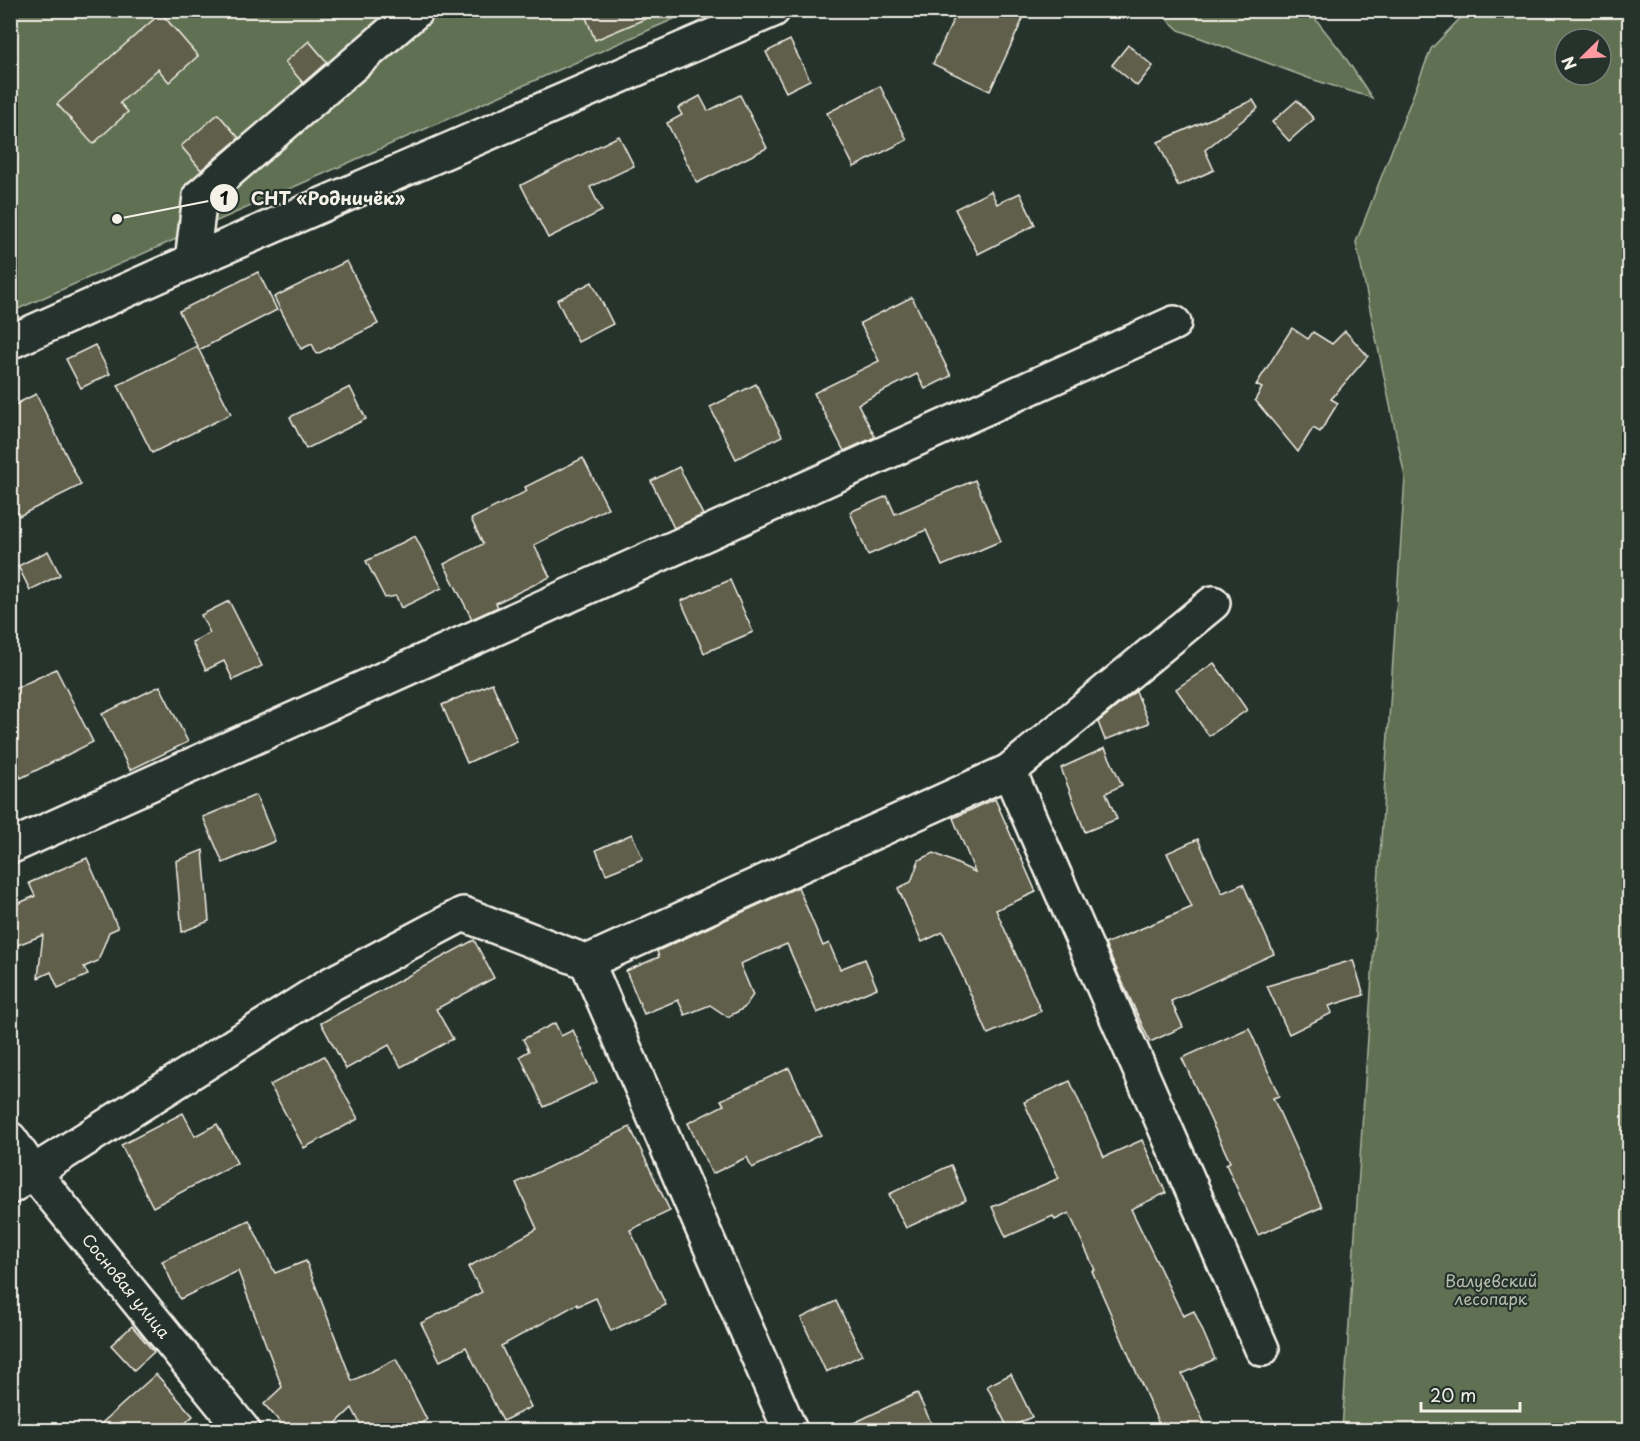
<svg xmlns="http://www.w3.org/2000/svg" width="1640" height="1441" font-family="'Playpen Sans',sans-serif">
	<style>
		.green { fill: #607153; stroke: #aab19e; stroke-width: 1.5; fill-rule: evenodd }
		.building { fill: #615f4b; stroke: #f4f1e8; stroke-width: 1.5 }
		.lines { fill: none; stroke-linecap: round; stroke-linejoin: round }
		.minor-casing { stroke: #f4f1e8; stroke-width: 38 }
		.minor { stroke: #26332d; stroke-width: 33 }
		.labels { text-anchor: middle; stroke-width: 4.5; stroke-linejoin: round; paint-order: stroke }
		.park-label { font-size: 16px; fill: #b9beac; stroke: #26332d }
		.street-label { font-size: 16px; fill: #f4f1e8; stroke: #26332d }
		.leader { fill: none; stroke: #f4f1e8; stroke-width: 2 }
		.callout-dot { fill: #f4f1e8; stroke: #26332d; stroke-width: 2 }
		.mark-label { font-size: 18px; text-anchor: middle; font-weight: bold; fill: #111 }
		.callout-label { font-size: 18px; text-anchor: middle; font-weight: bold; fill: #f4f1e8; stroke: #26332d; stroke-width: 4.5; stroke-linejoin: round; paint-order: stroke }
	</style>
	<rect width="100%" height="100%" fill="#26332d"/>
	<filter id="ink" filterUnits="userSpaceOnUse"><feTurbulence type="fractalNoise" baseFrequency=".0167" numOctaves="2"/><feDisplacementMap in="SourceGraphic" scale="12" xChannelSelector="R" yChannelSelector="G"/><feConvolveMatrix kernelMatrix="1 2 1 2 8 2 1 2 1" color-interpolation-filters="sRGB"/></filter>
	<g filter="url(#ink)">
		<g class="green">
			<path d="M1468,10L1629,11V1430H1342L1405,477L1356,242L1431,49ZM1565,39H1601V75H1565Z"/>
			<polygon points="11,11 692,11 11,312"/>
			<polygon points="1158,11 1309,11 1341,51 1372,98 1311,79 1179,30"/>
		</g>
		<g class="building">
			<polygon points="583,10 664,10 664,11 595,40"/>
			<polygon points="958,10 1027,10 990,91 933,64"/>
			<polygon points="161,13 198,56 169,82 158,69 120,103 128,112 93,144 57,104"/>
			<polygon points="790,40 810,80 786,92 766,52"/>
			<polygon points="309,41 327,62 303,83 285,62"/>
			<polygon points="1128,45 1153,66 1137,86 1112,65"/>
			<polygon points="880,86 907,140 854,167 827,113"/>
			<polygon points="740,95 767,148 697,183 667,123 682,115 678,108 700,96 708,111"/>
			<polygon points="1253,100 1258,108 1205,150 1214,170 1178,186 1158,142"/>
			<polygon points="1297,100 1314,119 1289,141 1272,122"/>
			<polygon points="218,114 239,138 201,170 181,146"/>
			<polygon points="619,136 634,166 590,187 602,211 548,238 521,185"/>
			<polygon points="991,191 997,204 1020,193 1035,225 978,254 955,209"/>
			<polygon points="347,261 378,324 317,354 312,344 301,349 274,297"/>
			<polygon points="258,272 277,310 199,350 179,311"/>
			<polygon points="592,282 613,324 578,342 557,300"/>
			<polygon points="912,297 951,376 925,389 917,374 858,404 875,437 844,451 814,393 879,361 860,323"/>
			<polygon points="1292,328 1308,339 1313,332 1332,344 1345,331 1368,356 1331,399 1338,403 1320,432 1313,428 1298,452 1255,400 1262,388 1256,385"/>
			<polygon points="95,345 110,374 81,388 66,359"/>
			<polygon points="197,346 231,414 152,453 118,385"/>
			<polygon points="756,384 782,436 736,459 710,407"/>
			<polygon points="350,387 366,419 306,449 290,417"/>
			<polygon points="36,394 81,485 19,516 10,500 10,407"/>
			<polygon points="583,458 608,508 534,545 550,577 496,603 498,607 472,619 444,564 483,544 471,519 527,491 525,487"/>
			<polygon points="679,467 703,515 674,528 651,481"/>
			<polygon points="975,480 1001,541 942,566 926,530 868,555 850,512 887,496 895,514"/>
			<polygon points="415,536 442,588 401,608 396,596 385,598 366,561"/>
			<polygon points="48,551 60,575 30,590 18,566"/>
			<polygon points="730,580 753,632 704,653 681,601"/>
			<polygon points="229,601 262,666 233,680 224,661 206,670 192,642 210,633 201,615"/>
			<polygon points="1214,663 1247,710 1209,736 1176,689"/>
			<polygon points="56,669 93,742 21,778 10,758 10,691"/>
			<polygon points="492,683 517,741 467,763 442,705"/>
			<polygon points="160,686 188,742 130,770 102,714"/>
			<polygon points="1136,691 1149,723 1105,740 1098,722"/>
			<polygon points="1105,748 1122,785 1106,793 1117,819 1085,832 1061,768"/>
			<polygon points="256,795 275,841 223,863 203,817"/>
			<polygon points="995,799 1036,892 996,910 1041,1011 988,1034 943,932 922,942 898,888 911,882 919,860 934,853 975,872 953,818"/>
			<polygon points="632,834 643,859 606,874 596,850"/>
			<polygon points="1198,839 1222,893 1243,884 1274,954 1171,1001 1183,1027 1150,1042 1105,944 1192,907 1167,853"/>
			<polygon points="203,850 209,921 182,932 176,861"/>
			<polygon points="87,858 118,928 109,932 98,961 84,967 88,975 58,988 51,972 38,978 43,935 10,948 10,907 35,896 29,883"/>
			<polygon points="798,887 823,946 829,943 840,969 865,959 877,988 817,1013 787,944 740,964 753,995 744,1008 728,1017 710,1005 685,1015 678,1000 644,1014 626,971 659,957 657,951"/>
			<polygon points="474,940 494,978 436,1009 453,1039 401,1067 389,1045 346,1069 321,1023"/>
			<polygon points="1353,960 1364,995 1329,1006 1332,1013 1289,1034 1267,986"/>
			<polygon points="555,1023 561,1036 573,1030 597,1082 544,1107 520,1056 529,1051 523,1039"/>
			<polygon points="1249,1028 1279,1096 1273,1098 1322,1207 1258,1235 1226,1164 1230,1162 1182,1058"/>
			<polygon points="324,1056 358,1119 304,1148 270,1085"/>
			<polygon points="789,1068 821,1135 752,1168 747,1157 712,1174 688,1123 724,1105 721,1100"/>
			<polygon points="1070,1081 1104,1157 1142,1140 1166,1193 1131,1209 1183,1316 1194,1311 1215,1359 1182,1374 1208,1431 1162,1431 1092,1271 1095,1270 1069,1213 1055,1220 1053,1216 1006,1237 992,1207 1059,1178 1024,1102"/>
			<polygon points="183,1113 195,1136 217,1124 237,1163 153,1207 121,1145"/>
			<polygon points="630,1127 670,1211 630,1230 666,1305 611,1331 596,1298 578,1306 577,1304 501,1346 531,1407 503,1421 466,1347 440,1361 421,1323 482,1292 468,1267 537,1229 516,1183"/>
			<polygon points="951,1165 966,1200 906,1228 889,1194"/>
			<polygon points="249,1220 275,1273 306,1261 352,1381 396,1359 427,1420 407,1431 364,1431 352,1408 328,1431 288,1431 264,1404 282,1387 238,1271 180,1299 162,1261"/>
			<polygon points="836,1301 862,1355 826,1372 801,1318"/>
			<polygon points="132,1326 154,1352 134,1370 111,1345"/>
			<polygon points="156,1374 193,1416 177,1431 93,1431"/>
			<polygon points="1011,1374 1032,1417 1008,1428 987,1386"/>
			<polygon points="917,1393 935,1431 837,1431"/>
		</g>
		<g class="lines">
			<defs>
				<g id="minor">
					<polyline points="192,261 200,196 417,10"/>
					<polyline points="10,342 192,261 773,10"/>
					<polyline points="1009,771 1262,1349"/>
					<polyline points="10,847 1174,323"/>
					<polyline points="587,962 790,1430"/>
					<polyline points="10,1139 33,1172 243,1430"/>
					<polyline points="10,1187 329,985 463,914 587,962 1009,771 1213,603"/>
				</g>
			</defs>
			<use href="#minor" class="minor-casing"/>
			<use href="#minor" class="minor"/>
		</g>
	</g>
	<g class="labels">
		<g class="park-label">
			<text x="1491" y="1287">Валуевский<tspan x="1491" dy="18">лесопарк</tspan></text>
		</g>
		<g class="street-label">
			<text transform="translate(126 1286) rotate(51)" y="6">Сосновая улица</text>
		</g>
	</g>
	<path class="leader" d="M117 219L224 198"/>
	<g class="callout-dot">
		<circle cx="117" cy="219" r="6"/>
		<circle cx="224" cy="198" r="15"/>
	</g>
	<g class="mark-label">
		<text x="224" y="205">1</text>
	</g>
	<g class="callout-label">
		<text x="328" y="205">СНТ «Родничёк»</text>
	</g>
	<rect width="1640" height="1441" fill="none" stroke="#26332d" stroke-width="36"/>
	<rect x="18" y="18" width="1604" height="1405" fill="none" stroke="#f4f1e8" stroke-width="2" filter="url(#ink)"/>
	<g transform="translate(1583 57) rotate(246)"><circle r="28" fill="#26332d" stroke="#787f78" stroke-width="1.5"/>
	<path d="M0-4.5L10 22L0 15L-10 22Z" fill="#ff9aa2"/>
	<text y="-9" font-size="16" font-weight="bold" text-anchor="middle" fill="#f4f1e8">N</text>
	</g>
	<path d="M1421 1402v9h99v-9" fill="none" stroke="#f4f1e8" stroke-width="3"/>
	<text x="1430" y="1402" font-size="18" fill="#f4f1e8" stroke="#26332d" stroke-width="4.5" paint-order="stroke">20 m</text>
</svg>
